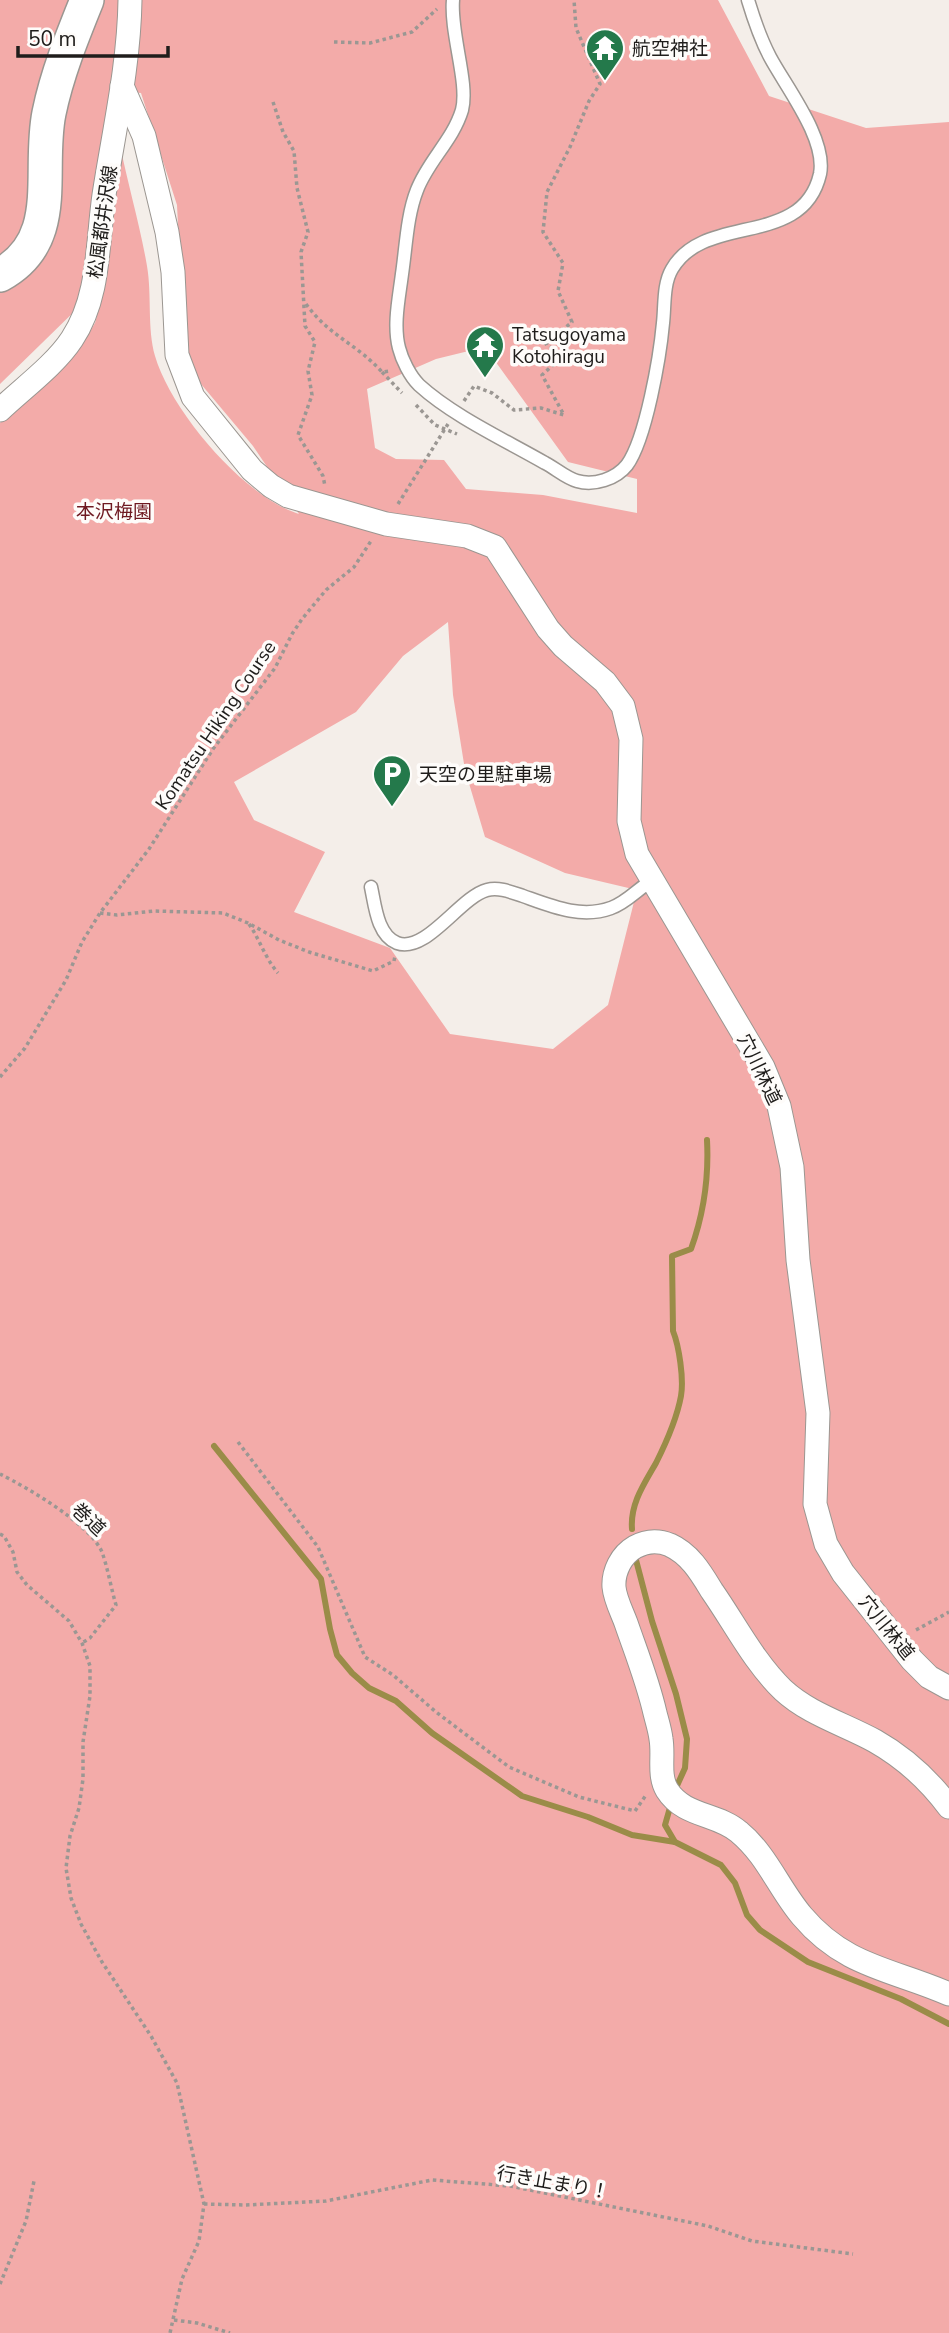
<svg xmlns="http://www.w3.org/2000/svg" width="949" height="2333" font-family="'Nunito Sans','Noto Sans JP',sans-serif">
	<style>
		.green { fill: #f3aba9; fill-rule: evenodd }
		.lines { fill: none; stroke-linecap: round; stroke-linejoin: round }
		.stream { stroke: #9a8c48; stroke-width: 6 }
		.lane-casing { stroke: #9b9691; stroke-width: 15 }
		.street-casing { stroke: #9b9691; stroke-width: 25 }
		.secondary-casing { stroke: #9b9691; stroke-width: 36 }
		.path { stroke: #9b9793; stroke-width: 3.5; stroke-dasharray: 3.5 3.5; stroke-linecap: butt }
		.lane { stroke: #fff; stroke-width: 12 }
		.street { stroke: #fff; stroke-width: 23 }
		.secondary { stroke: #fff; stroke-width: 33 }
		.labels { text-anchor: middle; stroke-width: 7; stroke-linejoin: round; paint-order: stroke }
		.poi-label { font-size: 19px; fill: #1f1d1b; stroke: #fefcfa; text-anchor: start }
		.street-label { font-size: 19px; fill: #1f1d1b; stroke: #fefcfa }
		.park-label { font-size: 19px; fill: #6f1921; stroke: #fefcfa }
	</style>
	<rect width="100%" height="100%" fill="#f4eee9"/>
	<path class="green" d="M0,0H718L769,96L866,128L949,122V2333H0V423L80,348L95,323L102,297L120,145C128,185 140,225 147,266C152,295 147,328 155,356C171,411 244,497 299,514L253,446L185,365L177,205L141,93L111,90L83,303L0,384ZM485,347L568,462L637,479V513L543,495L466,489L444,460L396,459L375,448L367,389L436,359ZM448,622L453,695L465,770L485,837L565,873L637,890L608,1005L553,1049L450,1034L390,948L294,912L325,852L254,820L234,782L356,712L403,656Z"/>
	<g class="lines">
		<g class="stream">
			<polyline points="214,1446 321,1579 330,1629 337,1655 352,1673 369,1688 396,1701 432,1733 522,1796 588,1817 632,1835 675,1842"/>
			<path d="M632,1529C630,1504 644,1484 656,1463C666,1443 677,1418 681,1396C684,1379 679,1346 673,1331L672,1256L691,1249C704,1213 709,1178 707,1140"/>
			<polyline points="636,1560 652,1621 676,1694 687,1739 685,1768 675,1790"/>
			<polyline points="671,1804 665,1825 675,1842 721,1865 735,1883 747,1915 760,1930 808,1962 901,1999 949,2024"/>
		</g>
		<defs>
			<g id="lane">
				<path d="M453,0C450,33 469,83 462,110C453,140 428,161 417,190C407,215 406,247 402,274C399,298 393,325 399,348C402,360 410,376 419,385C453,416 505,440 545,463C555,468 566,478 577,481C594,486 616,479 627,465C646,439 660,356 663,323C665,306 663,284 672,269C705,212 803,249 820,174C827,139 786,87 770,57C760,38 754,20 748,0"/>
				<path d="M371,887C375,905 377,935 397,943C426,954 460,897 487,890C499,887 511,892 523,896C551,906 581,919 611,908C626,903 638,889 651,881"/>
			</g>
			<g id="street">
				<polyline points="122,86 144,136 167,232 173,272 177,355 193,397 252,470 271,486 288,496 386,524 467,536 495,547 548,629 563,646 605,682 623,706 631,739 629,821 637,854 763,1067 779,1106 792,1167 798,1260 818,1413 815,1504 826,1544 843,1573 912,1660 929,1677 949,1688"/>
				<path d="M0,410C22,389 55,365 72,339C100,297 97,244 104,195C114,130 129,66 130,0"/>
				<path d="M949,1807C928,1779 905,1758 875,1741C844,1724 809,1714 783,1690C754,1662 735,1624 712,1591C701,1573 690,1554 670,1545C658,1540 646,1541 635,1547C621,1555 613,1572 614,1587C615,1599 622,1612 626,1623C636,1652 648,1682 655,1713C657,1721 660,1730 661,1739C664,1756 658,1775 667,1790C684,1817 717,1813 739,1832C767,1855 779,1889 802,1916C845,1967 892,1969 949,1994"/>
			</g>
			<path id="secondary" d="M0,275C64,240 37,172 49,113C57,74 72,37 87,0"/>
		</defs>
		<use href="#lane" class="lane-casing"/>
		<use href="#street" class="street-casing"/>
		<use href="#secondary" class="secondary-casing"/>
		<g class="path">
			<polyline points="334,42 370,43 412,32 437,9"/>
			<polyline points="273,102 283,132 294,151 297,188 308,232 301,252 305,326 315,342 308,371 312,395 298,435 323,476 325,486"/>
			<path d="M306,304C329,336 357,344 382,372L390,371"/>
			<polyline points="382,372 402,393"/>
			<polyline points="464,401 474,386 492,393 514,410 541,408 564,415 542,375 563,356 546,344 572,322 558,291 563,263 543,232 547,192 570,147 589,101 600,84 576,28 574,0"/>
			<polyline points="416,405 435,425 457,434"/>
			<polyline points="398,504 448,424"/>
			<polyline points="100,913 117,915 154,911 223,913 248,923 279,940 309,952 373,971 394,961 395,956"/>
			<path d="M249,924C260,940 265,958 278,973"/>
			<polyline points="0,1077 25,1048 66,980 82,942 100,913 149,849 213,749 275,668 292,634 302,619 326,590 354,567 371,541"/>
			<polyline points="238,1442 318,1547 365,1657 393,1675 436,1712 509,1767 579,1797 635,1811 646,1795"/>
			<path d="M0,1474C28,1488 90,1524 102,1552C108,1569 111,1588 116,1605L90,1638L82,1643"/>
			<polyline points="0,1534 4,1536 13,1552 17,1572 27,1585 69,1621 82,1643 90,1666 90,1696 83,1742 83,1779 79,1808 70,1836 66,1868 71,1898 81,1924 102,1962 151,2036 177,2083 204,2204 199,2241 182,2279 170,2333"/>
			<polyline points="916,1630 949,1612"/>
			<polyline points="204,2204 246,2205 326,2201 432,2180 510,2186 708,2226 752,2241 853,2254"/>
			<polyline points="0,2284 26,2221 34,2181"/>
			<polyline points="174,2320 197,2323 230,2333"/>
		</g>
		<use href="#lane" class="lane"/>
		<use href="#street" class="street"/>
		<use href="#secondary" class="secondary"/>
	</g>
	<defs>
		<symbol id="temple-pin" viewBox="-11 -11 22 30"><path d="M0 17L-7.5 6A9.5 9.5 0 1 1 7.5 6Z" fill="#24794b" stroke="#fefcfa"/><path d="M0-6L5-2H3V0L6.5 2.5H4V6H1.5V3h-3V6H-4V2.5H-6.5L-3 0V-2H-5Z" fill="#fff"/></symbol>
		<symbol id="parking-pin" viewBox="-11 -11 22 30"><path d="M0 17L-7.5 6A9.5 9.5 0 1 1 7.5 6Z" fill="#24794b" stroke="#fefcfa"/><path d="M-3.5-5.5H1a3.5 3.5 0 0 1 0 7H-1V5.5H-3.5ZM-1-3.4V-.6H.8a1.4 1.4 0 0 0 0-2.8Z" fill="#fff"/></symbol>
	</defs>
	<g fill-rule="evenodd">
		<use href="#temple-pin" x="583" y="26" width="44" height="60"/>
		<use href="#temple-pin" x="463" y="323" width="44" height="60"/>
		<use href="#parking-pin" x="370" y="752" width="44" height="60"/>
	</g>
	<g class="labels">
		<g class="poi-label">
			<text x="632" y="55">航空神社</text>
			<text x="512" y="341">Tatsugoyama<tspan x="512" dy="22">Kotohiragu</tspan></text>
			<text x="419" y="781">天空の里駐車場</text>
		</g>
		<g class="street-label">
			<text transform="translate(102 222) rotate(-82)" y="7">松風都井沢線</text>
			<text transform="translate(215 725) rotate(-56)" y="7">Komatsu Hiking Course</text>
			<text transform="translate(760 1069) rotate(64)" y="7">穴川林道</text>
			<text transform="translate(89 1519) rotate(43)" y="7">巻道</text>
			<text transform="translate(887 1627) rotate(51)" y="7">穴川林道</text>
			<text transform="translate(553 2182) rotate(10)" y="7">行き止まり！</text>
		</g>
		<g class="park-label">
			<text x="114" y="518">本沢梅園</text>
		</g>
	</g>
	<path d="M18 46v10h150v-10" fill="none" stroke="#1f1d1b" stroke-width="3.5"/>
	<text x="28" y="46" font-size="21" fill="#1f1d1b" stroke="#fefcfa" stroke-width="5" paint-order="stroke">50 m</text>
</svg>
